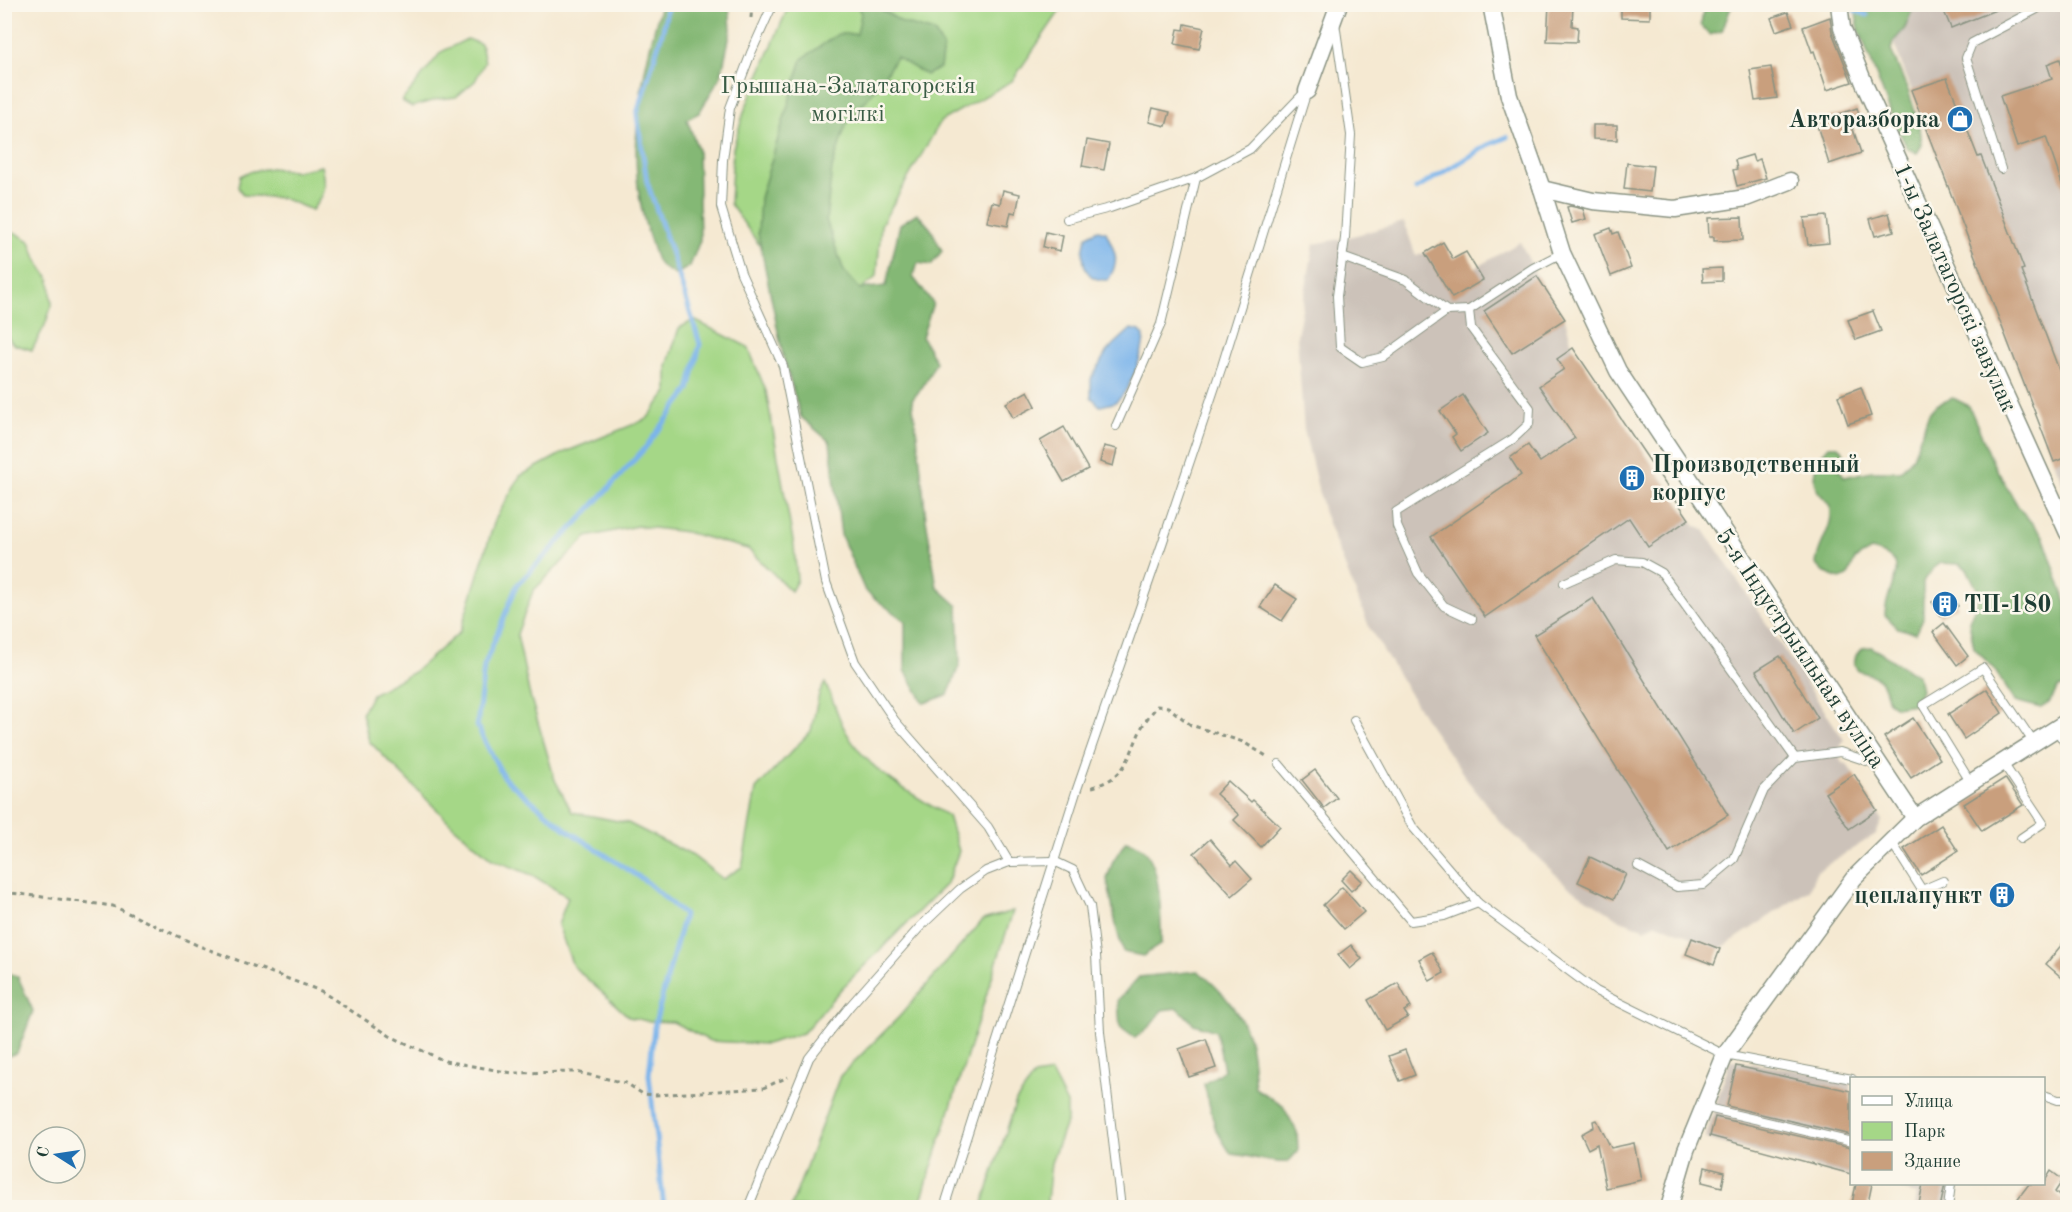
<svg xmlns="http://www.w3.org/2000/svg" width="2072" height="1212" font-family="'Old Standard TT',serif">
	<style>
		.industrial { fill: #ccc2b9 }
		.green { fill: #a5d787; stroke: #628a5e; stroke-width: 1.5 }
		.forest { fill: #84b874; stroke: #527a54; stroke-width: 1.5 }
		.water { fill: #7ab4eb; stroke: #4c7890; stroke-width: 1.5 }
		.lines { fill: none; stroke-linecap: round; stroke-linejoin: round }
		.stream { stroke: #7ab4eb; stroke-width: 5 }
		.building { fill: #c99f7d }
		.lane-casing { stroke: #8a9383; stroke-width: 10 }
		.street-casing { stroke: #8a9383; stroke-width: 19 }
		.path { stroke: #8a9383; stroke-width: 3; stroke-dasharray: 4.5 4.5; stroke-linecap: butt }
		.lane { stroke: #fff; stroke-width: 8 }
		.street { stroke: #fff; stroke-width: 16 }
		.labels { text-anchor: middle; stroke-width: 5; stroke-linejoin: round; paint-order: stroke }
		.park-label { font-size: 24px; fill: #3a5c45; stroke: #fbf7ec }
		.poi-label { font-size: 24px; font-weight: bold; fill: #1f3d34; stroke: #fbf7ec; text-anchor: end }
		.street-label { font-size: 24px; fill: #1f3d34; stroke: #fbf7ec }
	</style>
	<rect width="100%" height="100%" fill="#fbf7ec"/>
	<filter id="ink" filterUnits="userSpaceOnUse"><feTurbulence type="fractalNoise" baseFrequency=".0167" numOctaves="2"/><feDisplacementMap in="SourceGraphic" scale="12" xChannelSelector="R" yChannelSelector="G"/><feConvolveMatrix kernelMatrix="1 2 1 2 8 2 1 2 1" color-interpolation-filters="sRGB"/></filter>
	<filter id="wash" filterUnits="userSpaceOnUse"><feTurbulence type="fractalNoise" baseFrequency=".008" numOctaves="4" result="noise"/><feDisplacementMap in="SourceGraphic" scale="24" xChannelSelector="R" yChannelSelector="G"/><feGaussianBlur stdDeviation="1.35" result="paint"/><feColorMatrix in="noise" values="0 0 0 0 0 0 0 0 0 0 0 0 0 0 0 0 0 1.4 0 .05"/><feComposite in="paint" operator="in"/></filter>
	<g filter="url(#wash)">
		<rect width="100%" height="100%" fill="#f5e9d2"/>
		<g class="industrial">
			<polygon points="1895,5 2067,5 2067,495 1884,18"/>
			<polygon points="1404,222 1416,256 1425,253 1443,242 1453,259 1466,252 1475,268 1520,242 1537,276 1565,319 1573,348 1694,525 1704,530 1844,740 1840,746 1840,759 1843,764 1846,763 1877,810 1882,821 1876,834 1816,872 1809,890 1720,949 1657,923 1646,929 1620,920 1569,887 1500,822 1468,781 1428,723 1370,629 1324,513 1304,430 1297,336 1314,244 1345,238"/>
			<polygon points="1730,1060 1851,1079 1851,1177 1705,1139"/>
			<polygon points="1876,1184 1960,1184 1955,1208 1915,1207 1917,1194"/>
		</g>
		<g class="green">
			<polygon points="789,5 1064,5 1012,81 941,121 881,225 877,276 854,296 781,275 730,204 733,148 745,109"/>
			<polygon points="467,39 481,44 485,62 475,81 456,97 438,99 412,107 402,101 441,52"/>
			<path d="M321,166C326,187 325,193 312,210L282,198L243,195L238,187L240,176L248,172L271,168L296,171Z"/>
			<polygon points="5,233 16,233 30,241 36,259 50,280 52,305 45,325 32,350 13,344 5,333"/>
			<path d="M694,320L748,347L766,391L794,546L797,580L791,591L748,549L686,532L637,526L587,537L533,591L517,634L529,692L555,780L572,812L628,823L693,856L723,879L742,867L756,789L811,731L819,694L825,683C833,698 837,715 845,730C866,770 911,793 948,816L959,851L947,883L841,989L803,1033L766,1044L710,1041L673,1022L647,1021L629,1017L573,966L558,925L568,897L532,875L492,859L453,826L369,741L362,713L372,694L414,672L460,632L495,520L520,476L563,453L647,419L667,392V366L679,328Z"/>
			<polygon points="1013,911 919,1207 791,1207 840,1076 899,1017 983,920"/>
			<polygon points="1051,1073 1067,1104 1067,1120 1051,1163 1047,1201 1051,1207 982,1207 1016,1101 1034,1076"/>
		</g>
		<g class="forest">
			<path d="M661,4L729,5L731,30L721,76L699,113L687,119L698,150L700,240L690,266L675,275C671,272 664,269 660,265C655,260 653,247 650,239C623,163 640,80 661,4Z"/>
			<polygon points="857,5 884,5 882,10 903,23 934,32 943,47 940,68 926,75 896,57 880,83 846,125 832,168 826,220 844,271 860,289 886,286 900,224 917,213 931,229 942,251 931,265 918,263 913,277 933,303 922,337 936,362 923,386 912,400 918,442 926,519 937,587 958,606 960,663 948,695 924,703 905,670 905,621 865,591 841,535 830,442 801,417 783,356 758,233 760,198 802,59 838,34 857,34 861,14"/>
			<polygon points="1704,5 1732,5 1722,31 1710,35 1701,25"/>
			<polygon points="1859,5 1914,5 1905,28 1893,42 1891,50 1909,93 1920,127 1922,145 1917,153 1908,149 1895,124 1859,30 1856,12"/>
			<path d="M1953,398L1969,406L1994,465L2019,508L2043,536L2067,605V686L2058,688L2049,703L2041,708L2015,701L1994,669L1974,648L1969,621L1980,595L1967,569L1959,564L1941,563L1934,568L1923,582V618L1916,633L1898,628L1885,615C1886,582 1917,561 1871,550L1855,559L1848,576L1840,579L1823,572L1816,565C1816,547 1832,531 1831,512C1831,501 1820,497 1816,488C1810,474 1819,456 1829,446H1838L1844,453L1839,470L1845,477L1872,471H1900L1913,457L1929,413L1936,405Z"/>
			<path d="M1871,647L1918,676L1921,690L1914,704L1896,707L1888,702C1883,680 1881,676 1858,671L1854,663L1856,655L1862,648Z"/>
			<path d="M1126,841C1131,843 1139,845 1143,849C1162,866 1161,920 1161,944L1143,956L1123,952L1117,930L1107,879L1113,861Z"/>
			<path d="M1198,971C1217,986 1235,1006 1245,1028C1253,1046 1253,1069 1255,1088L1283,1106L1297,1132L1298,1151L1288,1162C1269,1164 1251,1155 1231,1154L1216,1130L1204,1084L1224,1070L1216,1031L1194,1024L1178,1008L1162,1010L1151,1025L1135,1038L1120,1027L1118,1000L1139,977Z"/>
			<polygon points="5,972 18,977 33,1011 17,1053 5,1057"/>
		</g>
		<g class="water">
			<path d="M1098,230L1106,232C1115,252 1121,260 1108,280C1081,282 1080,255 1087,236Z"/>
			<path d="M1131,329L1140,331L1144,336C1144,352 1129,394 1115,402C1111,404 1104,405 1100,406L1091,397V379L1107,351Z"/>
		</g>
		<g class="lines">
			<g class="stream">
				<polyline points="1854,10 1867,15"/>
				<polyline points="1416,189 1488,145 1507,137"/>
				<polyline points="664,1208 649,1075 654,1027 684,915 647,882 567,830 504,778 477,726 484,666 517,585 579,521 645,448 689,390 700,344 671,251 647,182 637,114 663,30 668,4"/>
			</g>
		</g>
		<g id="blocks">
			<g class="building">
				<polygon points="1549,4 1573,5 1572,26 1578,27 1577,42 1547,41"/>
				<polygon points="1621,4 1650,4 1650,19 1621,18"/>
				<polygon points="1941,4 2008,4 2008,5 1951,28"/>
				<polygon points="1788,12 1793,25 1776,31 1771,18"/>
				<polygon points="1830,17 1832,32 1852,82 1827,90 1814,51 1812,52 1803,27"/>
				<polygon points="1185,24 1204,28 1199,49 1175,44 1178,29 1184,30"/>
				<polygon points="2060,59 2067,82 2067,193 2065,193 2046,137 2017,147 2000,96 2052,79 2047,64"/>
				<polygon points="1771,67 1777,98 1755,101 1750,70"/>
				<polygon points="1947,78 1978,157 1981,156 1986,169 2024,269 2021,270 2067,391 2067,457 2054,462 1911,90"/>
				<polygon points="1153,108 1170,112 1166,126 1149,122"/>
				<polygon points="1857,108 1862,123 1852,126 1861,153 1829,164 1816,122"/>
				<polygon points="1593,125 1617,125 1617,140 1593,139"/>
				<polygon points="1087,140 1109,144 1104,170 1082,166"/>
				<polygon points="1752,155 1754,161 1760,159 1766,178 1737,186 1733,170 1737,169 1735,160"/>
				<polygon points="1627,163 1653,166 1650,192 1624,189"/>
				<polygon points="1003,190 1020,194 1016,213 1011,212 1008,226 987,222 992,202 1000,204"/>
				<polygon points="1570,206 1583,209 1586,219 1572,223 1567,207"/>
				<polygon points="1889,213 1894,231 1875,236 1870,219"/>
				<polygon points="1826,216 1829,243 1808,245 1804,218"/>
				<polygon points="1742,217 1743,240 1714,241 1714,237 1709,237 1708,218"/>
				<polygon points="1611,228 1613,234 1618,232 1631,268 1611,276 1595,234"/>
				<polygon points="1046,232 1063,236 1060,251 1043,247"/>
				<polygon points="1443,242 1453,259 1466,252 1483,280 1452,298 1425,253"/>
				<polygon points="1722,268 1722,281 1703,282 1702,269"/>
				<polygon points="1537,276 1565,319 1512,353 1484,311"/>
				<polygon points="1873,311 1881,331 1856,340 1848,320"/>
				<polygon points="1573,348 1689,519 1648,547 1629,518 1485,617 1431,537 1521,475 1510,458 1528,445 1540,462 1575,438 1539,386 1564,369 1557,359"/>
				<polygon points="1861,387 1871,416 1848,424 1838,396"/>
				<polygon points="1028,391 1036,406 1013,418 1006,403"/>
				<polygon points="1463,395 1488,433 1461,451 1452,437 1456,434 1440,411"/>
				<polygon points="1064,427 1088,469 1064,482 1040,441"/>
				<polygon points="1104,446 1117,449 1113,466 1100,462"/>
				<polygon points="1275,585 1297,599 1282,621 1260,607"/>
				<polygon points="1950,592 1958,606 1940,616 1932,602"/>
				<polygon points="1593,598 1728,815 1669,852 1534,635"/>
				<polygon points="1944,623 1968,656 1957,665 1933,632"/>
				<polygon points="1780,656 1818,718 1794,734 1756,671"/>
				<polygon points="1987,689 2002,713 1964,739 1948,714"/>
				<polygon points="1913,718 1940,759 1911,778 1884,737"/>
				<polygon points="1315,770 1337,798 1324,808 1302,780"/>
				<polygon points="1854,774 1877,810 1849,829 1825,793"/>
				<polygon points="2005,778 2023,805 1982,831 1964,804"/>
				<polygon points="1228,781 1251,802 1253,800 1280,826 1261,847 1234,820 1239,815 1216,794"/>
				<polygon points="1941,825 1958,851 1921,875 1904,849"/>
				<polygon points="1210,839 1232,865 1236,861 1252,879 1232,896 1194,853"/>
				<polygon points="1590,857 1626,874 1614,899 1578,882"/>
				<polygon points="1351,870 1362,881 1351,891 1341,880"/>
				<polygon points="1342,887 1364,912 1344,929 1323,905"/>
				<polygon points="1692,938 1720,949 1714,965 1686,954"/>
				<polygon points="2067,938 2067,982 2046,964"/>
				<polygon points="1351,945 1362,959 1350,969 1338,955"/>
				<polygon points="1432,952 1444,973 1430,981 1419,959"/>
				<polygon points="1398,983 1411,1007 1404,1011 1408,1017 1385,1030 1368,1000"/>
				<polygon points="1206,1039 1216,1068 1189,1077 1179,1049"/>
				<polygon points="1405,1050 1415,1075 1400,1081 1389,1056"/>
				<polygon points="1736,1066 1851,1091 1851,1135 1727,1106"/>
				<polygon points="1715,1117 1851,1148 1851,1174 1710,1136"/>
				<polygon points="1597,1120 1611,1148 1634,1143 1641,1180 1606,1188 1597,1144 1588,1149 1581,1134 1594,1127 1593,1121"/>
				<polygon points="1705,1167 1725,1172 1722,1187 1702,1182"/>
				<polygon points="2051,1171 2063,1180 2055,1192 2067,1204 2067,1208 2024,1208 2016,1201 2029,1184 2043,1184"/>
				<polygon points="1856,1184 1872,1184 1867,1208 1851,1208"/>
				<polygon points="1923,1184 1945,1184 1940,1208 1918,1208"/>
			</g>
		</g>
	</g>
	<g filter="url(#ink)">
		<use href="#blocks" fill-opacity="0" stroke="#8a9383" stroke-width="1.5"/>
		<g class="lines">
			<defs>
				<g id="lane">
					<polyline points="773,4 751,53 730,108 723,160 721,207 741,273 783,366 826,582 855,662 895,721 988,827 1009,862"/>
					<polyline points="1335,23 1351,135 1345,238 1337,296 1340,347 1362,362 1383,357 1447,311"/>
					<polyline points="2001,169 1966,58 1972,43 2037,9 2041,4"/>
					<polyline points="1067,219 1110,208 1196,178 1250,149 1304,93"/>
					<polyline points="1342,257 1406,280 1447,311 1469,310"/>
					<polyline points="1116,426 1161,324 1196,178"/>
					<polyline points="1564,583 1616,560 1642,562 1662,573 1795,758"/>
					<polyline points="1472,619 1444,606 1418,573 1397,526 1396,512 1513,439 1529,424 1530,408 1471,328 1469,310 1533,268 1562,253"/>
					<polyline points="1354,720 1412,826 1478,903 1596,991 1725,1055 1852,1079"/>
					<polyline points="2056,729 2068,748"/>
					<polyline points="2003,763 2043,823 2021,838"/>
					<polyline points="1279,764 1411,921 1444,916 1478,903"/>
					<polyline points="1971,783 1923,705 1983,668 2034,743"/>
					<polyline points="1891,841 1922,890 1943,881"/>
					<polyline points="1638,866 1677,887 1703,885 1734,859 1764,790 1795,758 1840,752 1876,764"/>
					<polyline points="2044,1095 2058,1100 2068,1100"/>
					<polyline points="1703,1107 1852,1142"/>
					<polyline points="748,1208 809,1058 850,1006 919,928 960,889 986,871 1009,862 1054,861 1073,870 1090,906 1096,955 1100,1032 1121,1208"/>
					<polyline points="944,1208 1076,792 1162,544 1222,366 1307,91"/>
					<polyline points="1948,1208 1951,1184"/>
				</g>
				<g id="street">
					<polyline points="1491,4 1509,96 1542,189 1562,253 1618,371 1915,818"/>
					<polyline points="1839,4 1842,28 1866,88 2068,533"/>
					<polyline points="1307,91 1339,4"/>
					<polyline points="1542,189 1593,201 1675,209 1746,198 1790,181"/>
					<polyline points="1669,1208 1686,1150 1725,1055 1854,878 1915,818 2068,721"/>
				</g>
			</defs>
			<use href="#lane" class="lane-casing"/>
			<use href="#street" class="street-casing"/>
			<g class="path">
				<polyline points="751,18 752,4"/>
				<path d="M1092,787C1129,777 1128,755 1143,725C1147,718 1153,712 1157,706L1168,707L1191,725L1243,742L1268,757"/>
				<polyline points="4,892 113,906 199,946 321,991 390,1036 445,1061 512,1073 576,1072 626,1083 643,1094 655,1095 763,1088 788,1077"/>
			</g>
			<use href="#lane" class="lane"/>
			<use href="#street" class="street"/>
		</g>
	</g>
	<defs>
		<symbol id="shop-disc" viewBox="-11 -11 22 22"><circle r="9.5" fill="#1f6fb2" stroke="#fbf7ec"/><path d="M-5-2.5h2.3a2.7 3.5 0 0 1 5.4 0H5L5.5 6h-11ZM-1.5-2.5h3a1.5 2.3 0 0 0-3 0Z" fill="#fff"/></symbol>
		<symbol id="building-disc" viewBox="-11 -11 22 22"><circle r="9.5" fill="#1f6fb2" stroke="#fbf7ec"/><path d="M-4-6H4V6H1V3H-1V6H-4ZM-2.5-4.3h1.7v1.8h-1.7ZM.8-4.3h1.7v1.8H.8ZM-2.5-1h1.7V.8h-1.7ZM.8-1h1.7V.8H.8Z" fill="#fff"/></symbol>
	</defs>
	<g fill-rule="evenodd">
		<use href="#shop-disc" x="1945" y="104" width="30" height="30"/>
		<use href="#building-disc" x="1617" y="463" width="30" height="30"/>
		<use href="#building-disc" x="1930" y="589" width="30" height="30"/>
		<use href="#building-disc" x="1987" y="880" width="30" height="30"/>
	</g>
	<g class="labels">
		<g class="park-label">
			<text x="848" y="93">Грышана-Залатагорскія<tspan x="848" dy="28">могілкі</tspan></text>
		</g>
		<g class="poi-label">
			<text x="1940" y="127">Авторазборка</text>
			<text x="1652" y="472" text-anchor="start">Производственный<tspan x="1652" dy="28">корпус</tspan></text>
			<text x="1964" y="612" text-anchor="start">ТП-180</text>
			<text x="1982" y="903">цеплапункт</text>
		</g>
		<g class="street-label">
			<text transform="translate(1956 287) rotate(66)" y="8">1-ы Залатагорскі завулак</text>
			<text transform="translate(1801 648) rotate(56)" y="8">5-я Індустрыяльная вуліца</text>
		</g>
	</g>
	<rect width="2072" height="1212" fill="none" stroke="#fbf7ec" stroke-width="24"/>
	<rect x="1850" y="1077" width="195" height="108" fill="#fbf7ec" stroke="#a3ada2" stroke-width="1.5"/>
	<rect x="1862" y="1096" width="30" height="9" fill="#ffffff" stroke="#a3ada2" stroke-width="1.5"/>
	<text x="1904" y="1107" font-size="18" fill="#1f3d34">Улица</text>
	<rect x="1862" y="1122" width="30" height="18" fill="#a5d787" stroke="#a3ada2" stroke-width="1.5"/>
	<text x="1904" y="1137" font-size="18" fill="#1f3d34">Парк</text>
	<rect x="1862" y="1152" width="30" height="18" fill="#c99f7d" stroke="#a3ada2" stroke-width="1.5"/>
	<text x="1904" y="1167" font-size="18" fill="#1f3d34">Здание</text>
	<g transform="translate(57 1155) rotate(282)"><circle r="28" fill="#fbf7ec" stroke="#a3ada2" stroke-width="1.5"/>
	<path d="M0-4.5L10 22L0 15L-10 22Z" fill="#1f6fb2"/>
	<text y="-9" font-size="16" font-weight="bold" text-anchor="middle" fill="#1f3d34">С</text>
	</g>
</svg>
